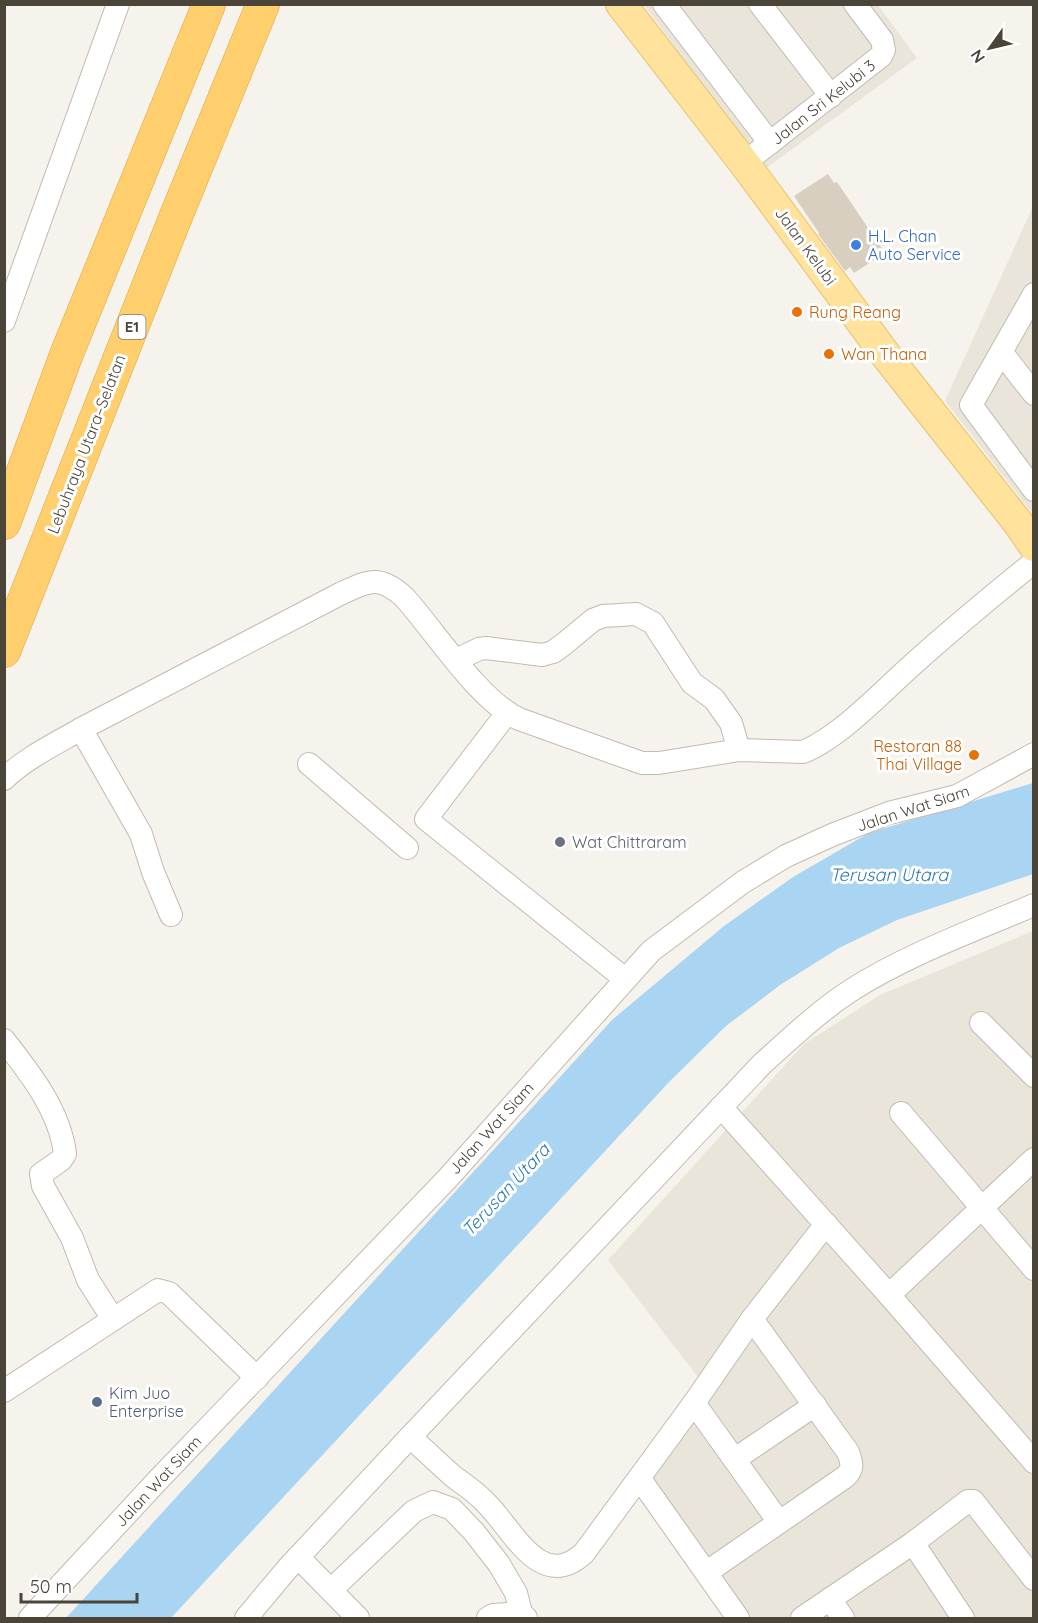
<svg xmlns="http://www.w3.org/2000/svg" width="1038" height="1623" font-family="Quicksand,sans-serif">
	<style>
		.residential { fill: #eae5da }
		.water { fill: #a9d4f2 }
		.building { fill: #d8cfc1 }
		.lines { fill: none; stroke-linecap: round; stroke-linejoin: round }
		.minor-casing { stroke: #c2bbae; stroke-width: 24 }
		.major-casing { stroke: #e6c16a; stroke-width: 32 }
		.highway-casing { stroke: #e0a43c; stroke-width: 34 }
		.minor { stroke: #fff; stroke-width: 22 }
		.major { stroke: #ffe39c; stroke-width: 30 }
		.highway { stroke: #ffcf6e; stroke-width: 33 }
		.shop-dot { fill: #3f7fe0; stroke: #fff; stroke-width: 2 }
		.food-dot { fill: #e8710a; stroke: #fff; stroke-width: 2 }
		.worship-dot { fill: #6b7280; stroke: #fff; stroke-width: 2 }
		.service-dot { fill: #5c6f8a; stroke: #fff; stroke-width: 2 }
		.labels { text-anchor: middle; stroke-width: 6; stroke-linejoin: round; paint-order: stroke }
		.shield { fill: #fff; stroke: #817c74; stroke-width: 1.5 }
		.shield-label { font-size: 15px; font-weight: bold; fill: #4b4439 }
		.street-label { font-size: 16px; fill: #4b4439; stroke: #fff }
		.shop-label { font-size: 16px; fill: #366cbe; stroke: #fff; text-anchor: start }
		.food-label { font-size: 16px; fill: #c56008; stroke: #fff; text-anchor: start }
		.worship-label { font-size: 16px; fill: #5b616d; stroke: #fff; text-anchor: start }
		.service-label { font-size: 16px; fill: #4e5e75; stroke: #fff; text-anchor: start }
		.water-label { font-size: 18px; font-style: italic; fill: #2e7ab2; stroke: #fff }
	</style>
	<rect width="100%" height="100%" fill="#f6f3ec"/>
	<g class="residential">
		<polygon points="644,5 878,5 917,58 765,169"/>
		<polygon points="1033,206 1033,514 945,401"/>
		<polygon points="1033,931 1033,1618 735,1618 636,1468 700,1380 608,1260 804,1044 880,995"/>
	</g>
	<polygon class="water" points="1033,783 1033,874 897,920 839,948 780,985 726,1026 671,1080 171,1618 66,1618 612,1020 724,926 793,877 869,833"/>
	<polygon class="building" points="828,174 834,183 837,182 885,253 854,273 850,267 845,271 818,234 819,233 794,196"/>
	<g class="lines">
		<defs>
			<g id="minor">
				<polyline points="664,4 770,143"/>
				<polyline points="760,4 831,96"/>
				<polyline points="744,163 881,56 884,50 882,40 855,4"/>
				<polyline points="1034,294 971,405 1034,490"/>
				<polyline points="4,321 118,4"/>
				<polyline points="1002,353 1034,394"/>
				<polyline points="456,660 479,649 486,648 542,655 553,652 564,644 593,620 603,616 636,614 653,623 692,683 714,699 731,723 739,750"/>
				<polyline points="507,713 426,819 625,979"/>
				<polyline points="81,729 141,834 153,872 171,915"/>
				<polyline points="309,764 407,848"/>
				<path d="M4,779C26,758 55,744 81,729L340,594C368,581 379,574 404,597C435,631 478,700 519,719L642,763H659L739,750L803,752C840,737 881,693 911,666C951,630 992,596 1034,562"/>
				<polyline points="981,1023 1034,1076"/>
				<path d="M4,1040C30,1073 60,1111 65,1154L61,1160L41,1174L43,1186L72,1238L88,1280L113,1319"/>
				<polyline points="721,1107 889,1295 1034,1462"/>
				<polyline points="901,1113 1034,1269"/>
				<polyline points="889,1295 1034,1159"/>
				<polyline points="4,1391 158,1290 169,1293 257,1378"/>
				<polyline points="694,1403 779,1522"/>
				<path d="M410,1437C425,1450 439,1464 454,1477C465,1485 477,1493 486,1503C513,1529 540,1593 584,1553L694,1403L752,1319L826,1224"/>
				<polyline points="735,1459 815,1405"/>
				<polyline points="640,1479 738,1618"/>
				<polyline points="913,1543 963,1618"/>
				<polyline points="298,1557 358,1618"/>
				<path d="M707,1572L845,1477C854,1469 852,1463 848,1452L752,1319"/>
				<polyline points="331,1590 414,1511 433,1502 452,1509 474,1532 499,1564 516,1593 521,1613"/>
				<polyline points="830,1599 843,1618"/>
				<polyline points="30,1618 159,1479 447,1179 651,951 743,882 786,856 832,835 889,813 957,796 1034,754"/>
				<path d="M246,1618L288,1568L410,1437L762,1064C790,1039 818,1012 850,991C904,956 974,930 1034,905"/>
				<polyline points="488,1618 493,1615 521,1613 526,1618"/>
				<polyline points="802,1618 913,1543 968,1501 973,1501 1034,1579"/>
			</g>
			<polyline id="major" points="621,4 744,163 888,358 1019,524 1034,546"/>
			<g id="highway">
				<polyline points="4,523 67,353 209,4"/>
				<polyline points="4,651 174,221 263,4"/>
			</g>
		</defs>
		<use href="#minor" class="minor-casing"/>
		<use href="#major" class="major-casing"/>
		<use href="#highway" class="highway-casing"/>
		<use href="#minor" class="minor"/>
		<use href="#major" class="major"/>
		<use href="#highway" class="highway"/>
	</g>
	<circle class="shop-dot" cx="856" cy="245" r="6"/>
	<g class="food-dot">
		<circle cx="797" cy="312" r="6"/>
		<circle cx="829" cy="354" r="6"/>
		<circle cx="974" cy="755" r="6"/>
	</g>
	<circle class="worship-dot" cx="560" cy="842" r="6"/>
	<circle class="service-dot" cx="97" cy="1402" r="6"/>
	<g class="labels">
		<rect class="shield" x="118.5" y="315" width="27" height="24" rx="4.5"/>
		<g class="shield-label">
			<text x="132" y="332">E1</text>
		</g>
		<g class="street-label">
			<text transform="translate(823 102) rotate(-38)" y="6">Jalan Sri Kelubi 3</text>
			<text transform="translate(806 246) rotate(54)" y="6">Jalan Kelubi</text>
			<text transform="translate(86 444) rotate(-69)" y="6">Lebuhraya Utara–Selatan</text>
			<text transform="translate(913 808) rotate(-18)" y="6">Jalan Wat Siam</text>
			<text transform="translate(491 1128) rotate(-48)" y="6">Jalan Wat Siam</text>
			<text transform="translate(158 1481) rotate(-47)" y="6">Jalan Wat Siam</text>
		</g>
		<g class="shop-label">
			<text x="868" y="242">H.L. Chan<tspan x="868" dy="18">Auto Service</tspan></text>
		</g>
		<g class="food-label">
			<text x="809" y="318">Rung Reang</text>
			<text x="841" y="360">Wan Thana</text>
			<text x="962" y="752" text-anchor="end">Restoran 88<tspan x="962" dy="18">Thai Village</tspan></text>
		</g>
		<g class="worship-label">
			<text x="572" y="848">Wat Chittraram</text>
		</g>
		<g class="service-label">
			<text x="109" y="1399">Kim Juo<tspan x="109" dy="18">Enterprise</tspan></text>
		</g>
		<g class="water-label">
			<text x="889" y="881">Terusan Utara</text>
			<text transform="translate(506 1190) rotate(-47)" y="6">Terusan Utara</text>
		</g>
	</g>
	<rect width="1038" height="1623" fill="none" stroke="#4b4439" stroke-width="12"/>
	<g transform="translate(990 48) rotate(236)" stroke="#ffffff" stroke-width="4.5" paint-order="stroke">
	<path d="M0-4.5L10 22L0 15L-10 22Z" fill="#4b4439"/>
	<text y="-9" font-size="16" font-weight="bold" text-anchor="middle" fill="#4b4439">N</text>
	</g>
	<path d="M21 1593v9h116v-9" fill="none" stroke="#4b4439" stroke-width="3"/>
	<text x="30" y="1593" font-size="18" fill="#4b4439" stroke="#ffffff" stroke-width="4.5" paint-order="stroke">50 m</text>
</svg>
